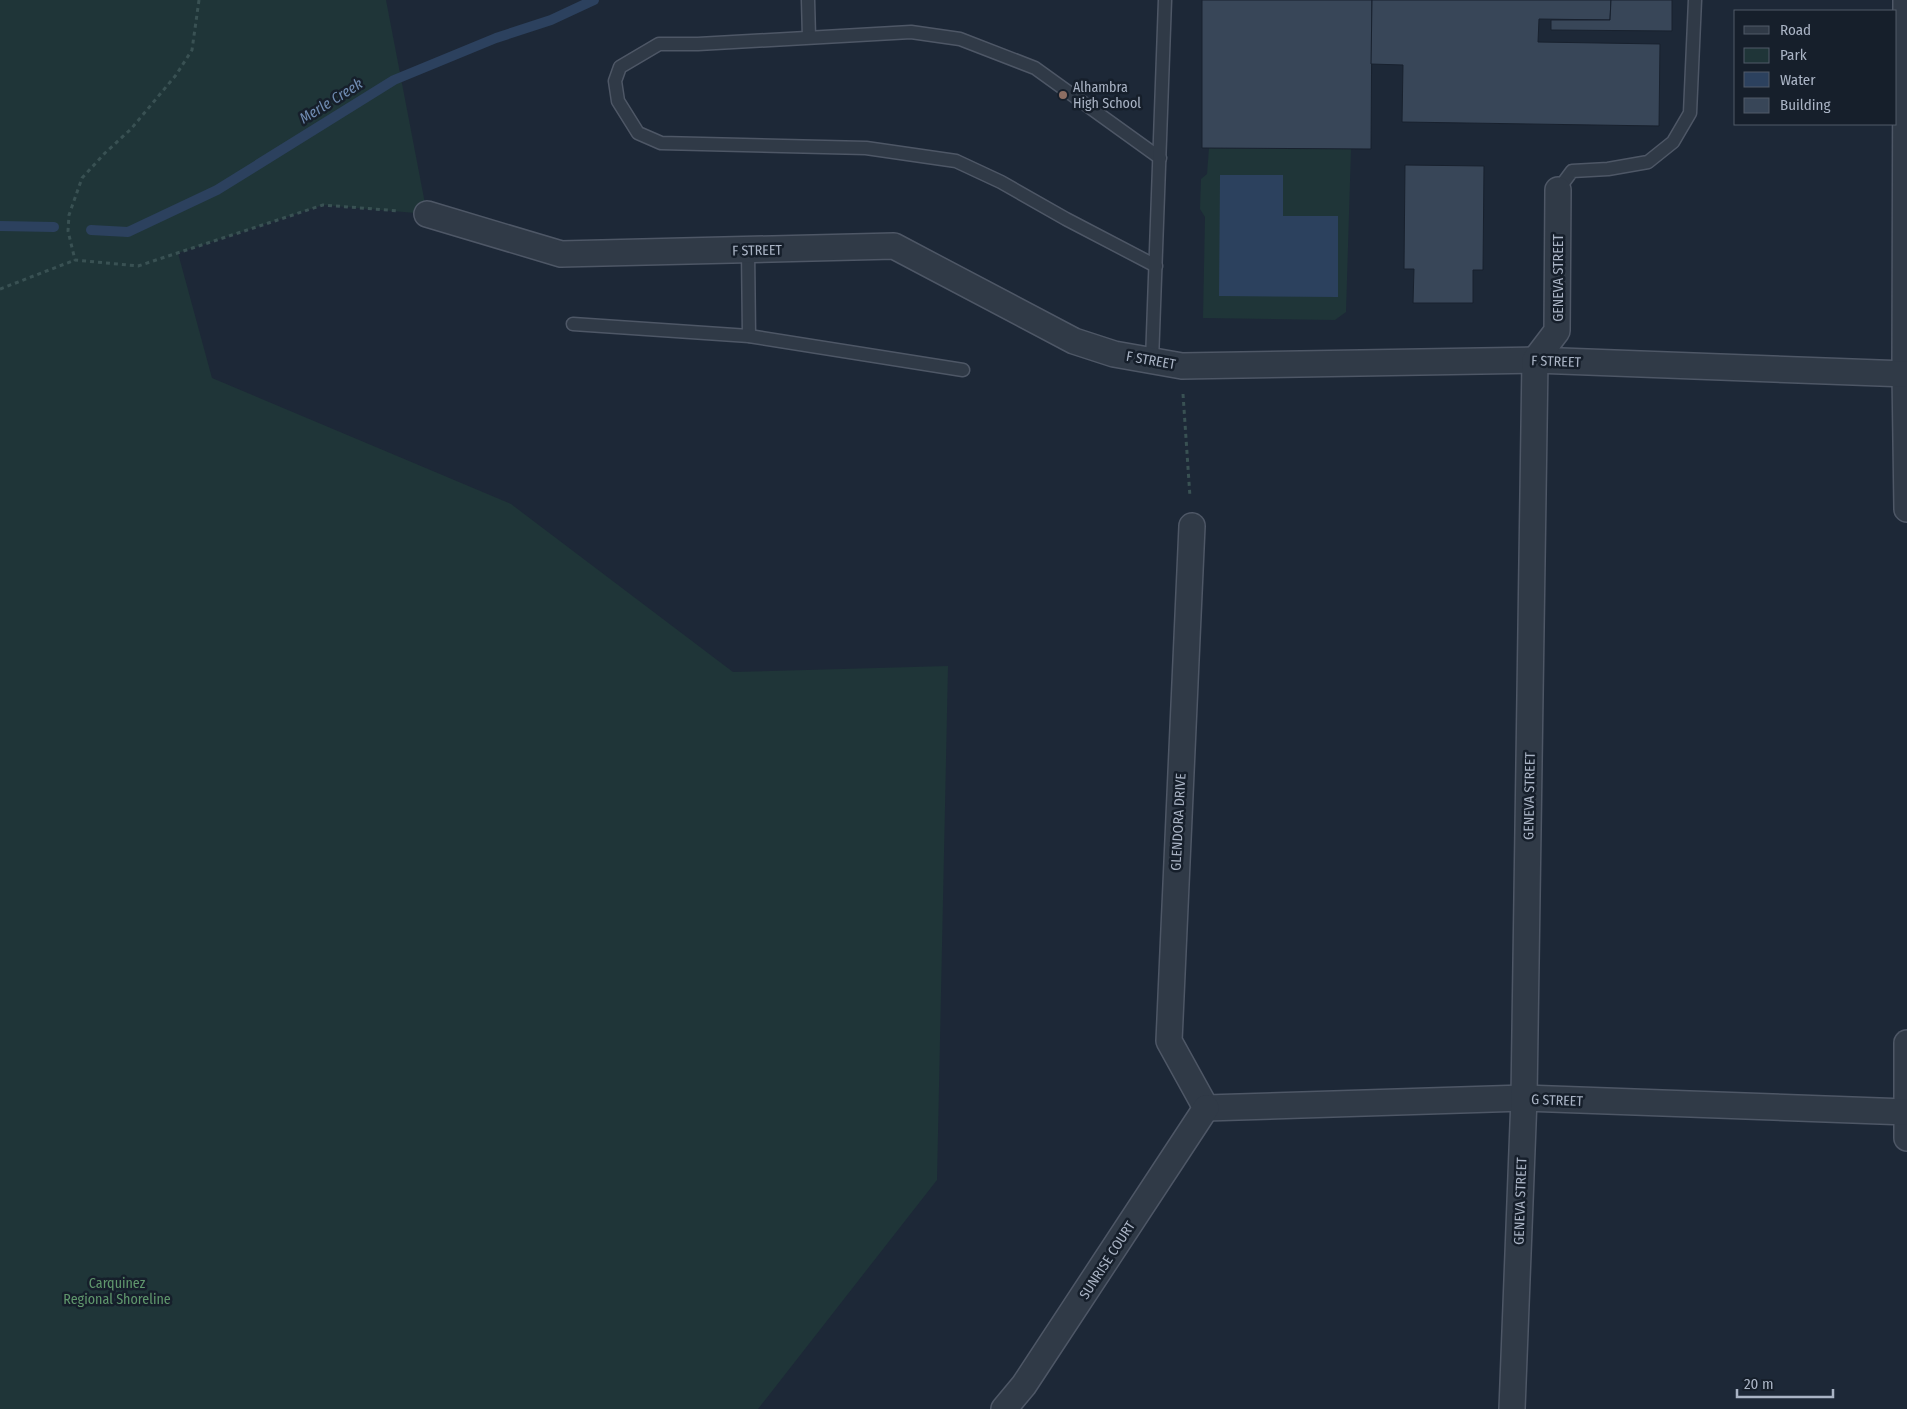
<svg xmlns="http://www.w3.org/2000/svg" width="1907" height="1409" font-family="'Fira Sans Condensed',sans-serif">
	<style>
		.green { fill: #1f3538 }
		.water { fill: #2c415e }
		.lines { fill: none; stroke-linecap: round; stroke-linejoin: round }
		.stream { stroke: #2c415e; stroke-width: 10 }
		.building { fill: #384658; stroke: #18212e }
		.service-casing { stroke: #4e5766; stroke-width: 15 }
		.minor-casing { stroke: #4e5766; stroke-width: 28 }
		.path { stroke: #395153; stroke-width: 3; stroke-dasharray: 4 4; stroke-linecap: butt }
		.service { stroke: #303a47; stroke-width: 12 }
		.minor { stroke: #303a47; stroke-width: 25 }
		.education-dot { fill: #8d6e63; stroke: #161f2b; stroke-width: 2 }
		.labels { text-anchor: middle; stroke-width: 5; stroke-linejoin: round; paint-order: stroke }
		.poi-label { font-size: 14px; fill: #aab4c5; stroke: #161f2b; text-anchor: start }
		.street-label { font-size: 14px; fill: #aab4c5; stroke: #161f2b }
		.park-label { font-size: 14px; fill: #60976d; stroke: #161f2b }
		.water-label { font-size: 15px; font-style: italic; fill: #6f8bb1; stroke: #161f2b }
	</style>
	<rect width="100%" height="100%" fill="#1d2837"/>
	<g class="green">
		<polygon points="0,0 386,0 427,214 323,205 178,253 212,378 511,504 733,672 948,666 937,1180 758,1409 0,1409"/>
		<polygon points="1209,148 1351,149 1346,312 1335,320 1203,318 1205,217 1200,209 1201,179 1207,174"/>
	</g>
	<polygon class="water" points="1220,175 1283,175 1283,216 1338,216 1338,297 1219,296"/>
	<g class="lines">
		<g class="stream">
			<polyline points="0,226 54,227"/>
			<polyline points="91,230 128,232 217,190 394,80 496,38 551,20 594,0"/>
		</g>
	</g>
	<g class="building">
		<polygon points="1202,0 1372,0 1371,149 1202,148"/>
		<polygon points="1372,0 1611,0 1610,20 1539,19 1538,42 1660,44 1659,126 1402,122 1403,65 1371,64"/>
		<polygon points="1611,0 1672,0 1672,31 1551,30 1551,20 1610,20"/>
		<polygon points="1405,165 1484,166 1483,270 1473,270 1473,303 1413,303 1414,269 1404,269"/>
	</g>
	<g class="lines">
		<defs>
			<g id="service">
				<polyline points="808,0 809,37"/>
				<polyline points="1558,190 1572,171 1608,169 1648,162 1673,142 1690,113 1695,0"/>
				<polyline points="748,250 749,336"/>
				<polyline points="1156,266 1066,219 1001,182 956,161 866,148 661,143 638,133 618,101 615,81 620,67 659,44 698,44 911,32 960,39 1035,68 1160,158"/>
				<polyline points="573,324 749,336 963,370"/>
				<polyline points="1152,361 1165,0"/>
			</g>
			<g id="minor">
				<polyline points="1906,0 1905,374 1907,509"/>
				<polyline points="427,214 561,254 894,246 1074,341 1114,354 1182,366 1535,360 1907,374"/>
				<polyline points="1192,526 1169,1041 1206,1108"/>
				<polyline points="1907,1043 1907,1138"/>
				<polyline points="1206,1108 1524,1098 1907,1112"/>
				<polyline points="1004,1409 1024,1385 1206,1108"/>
				<polyline points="1512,1409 1524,1098 1535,360 1557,331 1558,190"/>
			</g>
		</defs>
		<use href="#service" class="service-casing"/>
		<use href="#minor" class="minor-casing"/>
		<g class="path">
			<polyline points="199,0 192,50 176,75 131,129 105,153 82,178 69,215 68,231 75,260 138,266 323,205 399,211"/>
			<polyline points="0,289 75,260"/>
			<polyline points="1183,394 1190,497"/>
		</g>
		<use href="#service" class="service"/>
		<use href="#minor" class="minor"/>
	</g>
	<circle class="education-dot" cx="1063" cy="95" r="5"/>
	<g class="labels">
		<g class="poi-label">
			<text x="1073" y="92">Alhambra<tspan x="1073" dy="16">High School</tspan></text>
		</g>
		<g class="street-label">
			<text transform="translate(757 250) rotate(-1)" y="5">F STREET</text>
			<text transform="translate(1558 278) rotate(-90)" y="5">GENEVA STREET</text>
			<text transform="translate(1151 360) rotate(10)" y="5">F STREET</text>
			<text transform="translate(1556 361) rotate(2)" y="5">F STREET</text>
			<text transform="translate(1529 796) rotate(-89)" y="5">GENEVA STREET</text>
			<text transform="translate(1178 822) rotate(-87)" y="5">GLENDORA DRIVE</text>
			<text transform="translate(1557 1100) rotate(2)" y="5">G STREET</text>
			<text transform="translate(1520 1201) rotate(-88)" y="5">GENEVA STREET</text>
			<text transform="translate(1107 1260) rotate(-57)" y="5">SUNRISE COURT</text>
		</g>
		<g class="park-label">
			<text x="117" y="1288">Carquinez<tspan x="117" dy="16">Regional Shoreline</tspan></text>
		</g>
		<g class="water-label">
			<text transform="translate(331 101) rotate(-32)" y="5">Merle Creek</text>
		</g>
	</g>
	<rect x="1734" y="10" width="162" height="115" fill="#161f2b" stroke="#515b69"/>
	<rect x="1744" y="26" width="25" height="8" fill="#303a47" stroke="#515b69"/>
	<text x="1780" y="35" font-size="15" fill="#aab4c5">Road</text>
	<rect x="1744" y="48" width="25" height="15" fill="#1f3538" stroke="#515b69"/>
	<text x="1780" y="60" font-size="15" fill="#aab4c5">Park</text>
	<rect x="1744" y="72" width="25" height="15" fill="#2c415e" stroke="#515b69"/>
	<text x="1780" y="85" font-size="15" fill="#aab4c5">Water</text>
	<rect x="1744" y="98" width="25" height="15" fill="#384658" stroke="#515b69"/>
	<text x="1780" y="110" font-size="15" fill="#aab4c5">Building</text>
	<path d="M1737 1389v8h96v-8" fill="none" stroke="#aab4c5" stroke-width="2.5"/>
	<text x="1744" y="1389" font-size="15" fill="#aab4c5" stroke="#161f2b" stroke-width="4" paint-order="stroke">20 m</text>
</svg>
